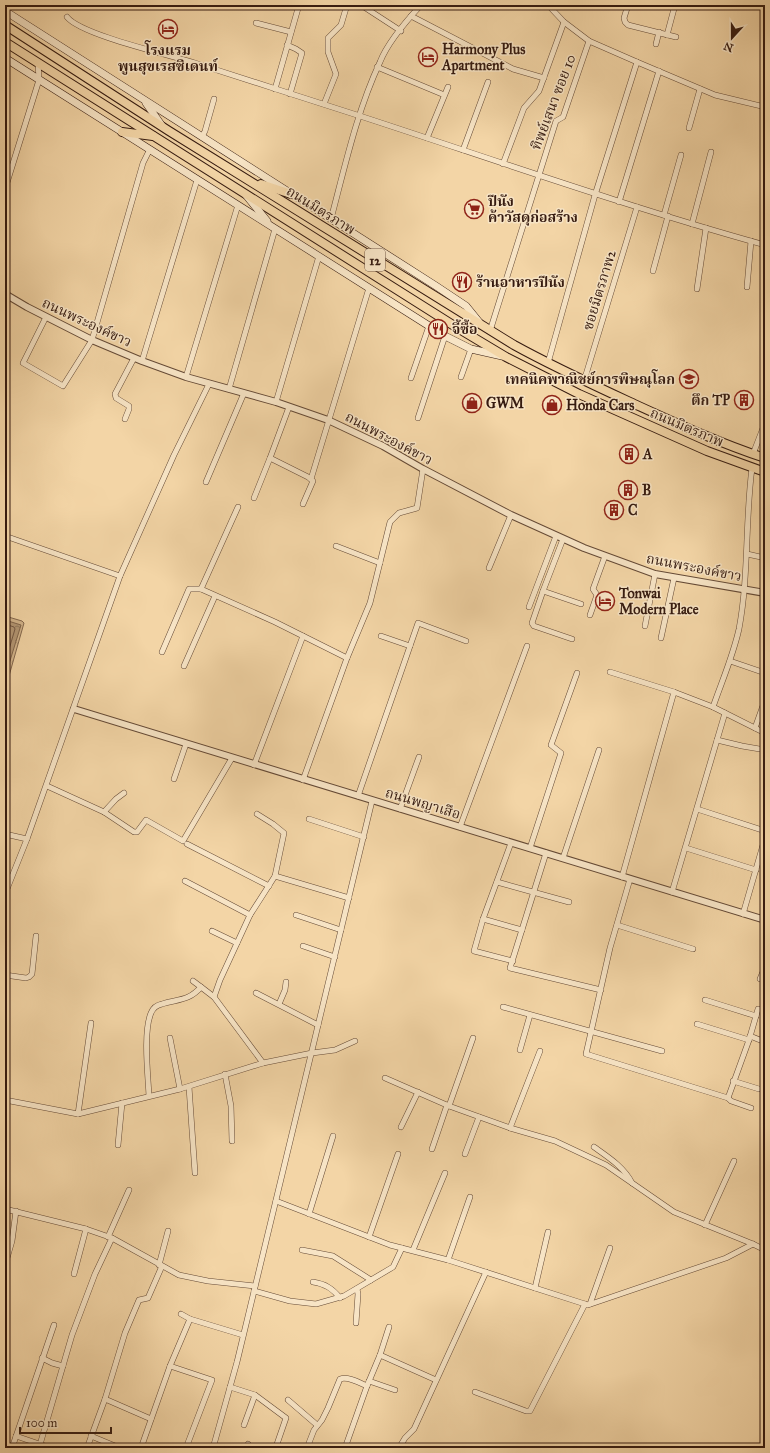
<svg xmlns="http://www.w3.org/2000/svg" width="770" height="1453" font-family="'IM FELL Great Primer','Noto Serif Thai',serif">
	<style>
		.park { fill: url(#park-crowns); stroke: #84684e }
		.water { fill: url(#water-ripples); stroke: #81654b }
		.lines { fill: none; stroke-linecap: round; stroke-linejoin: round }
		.shore { stroke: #745842; stroke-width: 1 }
		.minor-casing { stroke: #654a36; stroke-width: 6 }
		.tertiary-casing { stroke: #654a36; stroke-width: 8 }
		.secondary-casing { stroke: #361b10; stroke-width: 8 }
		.primary-casing { stroke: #361b10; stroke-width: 10 }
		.minor { stroke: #f7e4c5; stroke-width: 5 }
		.tertiary { stroke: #f7e4c5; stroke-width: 6 }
		.secondary { stroke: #f7e4c5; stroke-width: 7 }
		.primary { stroke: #f3d5a6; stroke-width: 8 }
		.labels { text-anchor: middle; stroke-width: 3; stroke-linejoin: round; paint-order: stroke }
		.shield { fill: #f7e4c5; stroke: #705746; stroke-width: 1 }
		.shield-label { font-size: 13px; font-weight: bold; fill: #361b10 }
		.poi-label { font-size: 14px; font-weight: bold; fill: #361b10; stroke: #f7e4c5; text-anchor: start }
		.street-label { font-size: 14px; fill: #361b10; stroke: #f7e4c5 }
	</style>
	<defs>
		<pattern id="park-crowns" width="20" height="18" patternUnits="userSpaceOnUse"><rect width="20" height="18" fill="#d3b58c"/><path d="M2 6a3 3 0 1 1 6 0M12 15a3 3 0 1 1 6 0" fill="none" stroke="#b69b78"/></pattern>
		<pattern id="water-ripples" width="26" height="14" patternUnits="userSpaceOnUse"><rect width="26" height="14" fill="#b39673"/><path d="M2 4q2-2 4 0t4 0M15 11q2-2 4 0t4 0" fill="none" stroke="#927a5d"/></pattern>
	</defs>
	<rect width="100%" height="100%" fill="#f3d5a6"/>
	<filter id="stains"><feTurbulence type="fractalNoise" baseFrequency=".005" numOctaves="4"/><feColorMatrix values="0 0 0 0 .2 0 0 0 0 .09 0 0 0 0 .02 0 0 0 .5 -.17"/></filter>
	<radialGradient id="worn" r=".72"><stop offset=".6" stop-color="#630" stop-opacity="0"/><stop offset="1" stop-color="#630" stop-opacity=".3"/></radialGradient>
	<polygon class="park" points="5,616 22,621 24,623 5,690"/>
	<polygon class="water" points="5,620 21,625 5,677"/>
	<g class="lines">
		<polyline class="shore" points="5,624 14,627 15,629 5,663"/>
		<defs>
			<g id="minor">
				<polyline points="361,5 401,31"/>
				<polyline points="548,5 564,22 589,41"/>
				<polyline points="628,5 624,18 625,22 628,25 676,37"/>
				<polyline points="764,5 765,5"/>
				<polyline points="411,16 513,69 544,78"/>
				<path d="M67,17C81,35 170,55 195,63C250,81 305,98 360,116C495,160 628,207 765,245"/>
				<polyline points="256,23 291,32"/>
				<polyline points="667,35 675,5"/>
				<polyline points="656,44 659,32"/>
				<polyline points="287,45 296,49 302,53 290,94"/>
				<polyline points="377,67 442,94"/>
				<polyline points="275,89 299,5"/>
				<polyline points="324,104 336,74 328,52 328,38 341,25 347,5"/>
				<polyline points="689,128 700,89"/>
				<polyline points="202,137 205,131 214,99"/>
				<polyline points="427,138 448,87"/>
				<polyline points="463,150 488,82"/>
				<polyline points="503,164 524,108 539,91 564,22"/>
				<polyline points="5,189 39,80 38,62"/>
				<polyline points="619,202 659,71"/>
				<polyline points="664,215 681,155"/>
				<path d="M331,219C345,166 357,111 380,62C387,44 408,19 421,5"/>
				<polyline points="692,224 711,152"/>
				<polyline points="653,271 668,216"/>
				<polyline points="747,287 751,241"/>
				<polyline points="697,289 706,228"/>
				<polyline points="46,317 23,363 63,386 92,340 143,163 150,149"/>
				<polyline points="490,331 556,121 563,117 589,41 637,62"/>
				<polyline points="142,361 197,180"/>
				<polyline points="548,363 595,195 637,62 715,95 765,107"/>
				<polyline points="186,377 238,205"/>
				<polyline points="461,377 471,349"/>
				<polyline points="411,378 429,326"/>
				<polyline points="584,381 637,207"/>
				<polyline points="229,389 275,229"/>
				<polyline points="276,402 319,256"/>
				<polyline points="289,407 270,458 308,477 313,481 303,504"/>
				<polyline points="418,418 445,336"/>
				<polyline points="125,419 129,409 129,406 116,398 115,394 134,358"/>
				<polyline points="753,454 765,423"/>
				<polyline points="311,479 369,288"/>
				<polyline points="206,482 244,393"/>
				<polyline points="254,498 270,458"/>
				<polyline points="5,536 120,576"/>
				<polyline points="563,539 543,591 532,623 534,626 572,639"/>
				<polyline points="336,546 380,563"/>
				<polyline points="747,554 765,558"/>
				<polyline points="489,568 511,515"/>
				<polyline points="201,589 238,507"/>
				<polyline points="543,591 581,604"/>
				<polyline points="529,607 556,536"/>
				<polyline points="590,615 597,595 593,589 605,556"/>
				<polyline points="645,626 655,574"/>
				<polyline points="381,636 410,646"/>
				<polyline points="661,638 674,578"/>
				<polyline points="162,652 189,589 201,589 275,622 347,658"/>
				<polyline points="730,661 765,673"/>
				<polyline points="184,666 215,596"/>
				<polyline points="610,672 674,692"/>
				<polyline points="725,713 765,733 765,754"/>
				<polyline points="755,728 765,700"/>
				<polyline points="717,740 742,746 765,750"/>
				<polyline points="254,765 303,636"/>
				<polyline points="174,779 186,744"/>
				<polyline points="303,780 347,658 370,603 390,522 399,513 417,508 423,469"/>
				<polyline points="47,786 104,812 134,832 137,832 146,820 183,841 232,758"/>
				<polyline points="358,796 418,623 466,641"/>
				<polyline points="400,809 419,757"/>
				<polyline points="697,809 765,831"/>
				<polyline points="104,812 116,799 124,793"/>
				<polyline points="257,814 273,824 284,833 275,876 250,915 220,980 214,997 263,1063"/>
				<polyline points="309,819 364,837"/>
				<polyline points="460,827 527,646"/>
				<polyline points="5,834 27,839 120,576 174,455 209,384"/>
				<polyline points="511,843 483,919 474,951 513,961"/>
				<polyline points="187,844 269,886"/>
				<polyline points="530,848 561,753 551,745 577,673"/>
				<polyline points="686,848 756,870"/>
				<polyline points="546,853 510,968 601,990"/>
				<polyline points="563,858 599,750"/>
				<polyline points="275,876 349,898"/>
				<polyline points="622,877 674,692 713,707"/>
				<polyline points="630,879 610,948 586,1054 728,1098 749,1040 758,1009"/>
				<polyline points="185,881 250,915"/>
				<polyline points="497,882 569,902"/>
				<path d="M672,892L725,713L713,707C722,681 733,656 739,629C749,576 745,521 752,468"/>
				<polyline points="5,894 27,839"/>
				<polyline points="743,914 765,838"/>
				<polyline points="296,915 341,930"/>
				<polyline points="483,919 522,930"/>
				<polyline points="617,925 693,949"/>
				<polyline points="212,931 237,943"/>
				<polyline points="303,946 335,957"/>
				<polyline points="5,975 26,978 29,977 32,974 36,936"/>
				<polyline points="760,979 765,967"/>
				<polyline points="193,981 201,987"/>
				<polyline points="256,993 318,1025"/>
				<polyline points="705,1000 756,1016"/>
				<polyline points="279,1004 285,990 286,982"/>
				<polyline points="503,1007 662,1051"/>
				<polyline points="697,1024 749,1040"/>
				<polyline points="750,1036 765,1042"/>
				<polyline points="170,1038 180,1089"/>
				<polyline points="520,1050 530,1015"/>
				<polyline points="225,1074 231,1106 232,1141"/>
				<polyline points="385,1078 449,1106 510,1128 555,1141 606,1165 674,1212 753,1244 765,1250"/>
				<polyline points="733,1081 759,1089"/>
				<polyline points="189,1087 195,1173"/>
				<path d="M149,1096C148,1075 143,1032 151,1013C153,1008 157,1005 162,1004C178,999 189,1001 201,987L214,997"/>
				<polyline points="728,1098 731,1101 751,1108"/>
				<polyline points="5,1100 78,1114 180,1089 263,1063 312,1053 335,1050 355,1041"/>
				<polyline points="449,1106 473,1038"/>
				<polyline points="78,1114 91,1023"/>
				<polyline points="401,1127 418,1092"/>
				<polyline points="510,1128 540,1051"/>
				<polyline points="118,1145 122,1103"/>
				<path d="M594,1147C608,1157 624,1167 632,1183"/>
				<polyline points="432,1149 447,1105"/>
				<polyline points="465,1154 479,1117"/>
				<polyline points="5,1194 7,1181"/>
				<polyline points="276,1201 390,1245 448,1260 588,1305 726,1258 753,1244"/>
				<polyline points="5,1209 86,1229 112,1238 179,1275 208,1281 255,1286"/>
				<polyline points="309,1214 333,1136"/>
				<polyline points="705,1225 734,1161"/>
				<polyline points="108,1237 129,1190"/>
				<polyline points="369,1237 398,1154"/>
				<polyline points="302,1250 333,1256 371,1280"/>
				<polyline points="413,1250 445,1173"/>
				<polyline points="448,1260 470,1197"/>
				<polyline points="5,1265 12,1241 16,1211"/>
				<polyline points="159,1265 168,1231"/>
				<polyline points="74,1274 86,1229"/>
				<path d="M313,1282C325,1284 332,1288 340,1298"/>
				<polyline points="535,1288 548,1232"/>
				<polyline points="254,1291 290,1301 316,1304 344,1296 393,1267 402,1248"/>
				<polyline points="590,1304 610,1248"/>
				<polyline points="181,1314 190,1319"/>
				<polyline points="356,1323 358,1294 357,1289"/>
				<polyline points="380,1355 389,1327"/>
				<polyline points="42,1358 52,1363 63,1366"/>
				<polyline points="170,1366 212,1380 186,1448"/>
				<polyline points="369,1381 395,1390"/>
				<polyline points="230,1387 255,1395 286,1418 277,1444"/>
				<polyline points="475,1392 526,1411 530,1411 585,1304"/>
				<polyline points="105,1399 151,1419"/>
				<polyline points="288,1400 317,1425"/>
				<polyline points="244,1425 255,1395"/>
				<polyline points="16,1436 51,1448"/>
				<polyline points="91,1436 120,1448"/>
				<polyline points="12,1448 54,1325"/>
				<polyline points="39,1448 72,1335 95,1274 112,1238"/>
				<polyline points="87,1448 105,1399 125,1333 139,1300 148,1298 162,1266"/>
				<polyline points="141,1448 170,1366 190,1319 243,1335"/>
				<polyline points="213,1448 237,1362 372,801"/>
				<polyline points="246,1448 248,1444"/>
				<path d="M307,1448L314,1430L322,1420L328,1408L340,1379C348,1376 360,1383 367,1386"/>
				<polyline points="345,1448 367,1386 380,1355 436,1380"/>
				<polyline points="399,1448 405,1438 414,1429 486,1272"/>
			</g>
			<g id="tertiary">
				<polyline points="5,294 27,307 92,340 142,361 186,377 276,402 328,420 383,446 423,469 511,515 584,548 655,574 765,593"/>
				<polyline points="74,709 765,920"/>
			</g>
			<g id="secondary">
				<polyline points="5,11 436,286 466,306 479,322"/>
				<polyline points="5,58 445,336 471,349 502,356"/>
				<polyline points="146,103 162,126"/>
				<polyline points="246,195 267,221"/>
			</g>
			<g id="primary">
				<path d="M5,25L169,131L514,345C552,366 591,384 630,402C674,422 719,443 765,458"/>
				<polyline points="5,42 456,327 506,357 579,394 707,451 765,472"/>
				<polyline points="122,132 153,136"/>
				<polyline points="261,184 291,194"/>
			</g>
		</defs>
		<use href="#minor" class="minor-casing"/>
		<use href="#tertiary" class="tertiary-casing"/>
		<use href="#secondary" class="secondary-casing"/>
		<use href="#primary" class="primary-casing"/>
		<use href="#minor" class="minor"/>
		<use href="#tertiary" class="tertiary"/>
		<use href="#secondary" class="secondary"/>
		<use href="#primary" class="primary"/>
	</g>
	<defs>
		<symbol id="hotel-ring" viewBox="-11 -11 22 22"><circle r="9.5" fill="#f7e4c5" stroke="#8f2418" stroke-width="1.5"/><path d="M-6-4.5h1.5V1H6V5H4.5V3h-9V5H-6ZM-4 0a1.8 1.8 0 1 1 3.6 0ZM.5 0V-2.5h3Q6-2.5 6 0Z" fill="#8f2418"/></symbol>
		<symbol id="supermarket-ring" viewBox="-11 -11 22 22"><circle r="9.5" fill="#f7e4c5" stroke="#8f2418" stroke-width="1.5"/><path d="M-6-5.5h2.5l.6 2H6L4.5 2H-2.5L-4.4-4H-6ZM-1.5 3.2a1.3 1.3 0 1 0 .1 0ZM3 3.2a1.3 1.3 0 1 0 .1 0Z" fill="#8f2418"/></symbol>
		<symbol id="restaurant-ring" viewBox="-11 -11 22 22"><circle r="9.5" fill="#f7e4c5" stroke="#8f2418" stroke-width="1.5"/><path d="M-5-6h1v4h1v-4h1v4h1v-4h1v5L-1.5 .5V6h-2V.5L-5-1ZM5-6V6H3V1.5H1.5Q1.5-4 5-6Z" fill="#8f2418"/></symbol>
		<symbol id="school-ring" viewBox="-11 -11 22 22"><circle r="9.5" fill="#f7e4c5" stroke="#8f2418" stroke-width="1.5"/><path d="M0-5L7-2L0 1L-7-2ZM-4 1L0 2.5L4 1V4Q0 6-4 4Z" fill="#8f2418"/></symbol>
		<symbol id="building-ring" viewBox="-11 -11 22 22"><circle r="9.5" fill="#f7e4c5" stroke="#8f2418" stroke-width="1.5"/><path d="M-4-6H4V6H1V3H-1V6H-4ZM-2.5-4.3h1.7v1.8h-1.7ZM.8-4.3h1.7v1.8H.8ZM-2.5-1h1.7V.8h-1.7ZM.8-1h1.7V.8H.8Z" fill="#8f2418"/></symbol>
		<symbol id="shop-ring" viewBox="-11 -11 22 22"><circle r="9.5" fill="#f7e4c5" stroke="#8f2418" stroke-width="1.5"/><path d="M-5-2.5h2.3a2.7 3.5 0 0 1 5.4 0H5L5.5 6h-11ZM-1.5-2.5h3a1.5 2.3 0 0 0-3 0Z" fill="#8f2418"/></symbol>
	</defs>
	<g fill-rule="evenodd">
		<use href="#hotel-ring" x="157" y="18" width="22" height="22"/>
		<use href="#hotel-ring" x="417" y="46" width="22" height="22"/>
		<use href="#supermarket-ring" x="463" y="198" width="22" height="22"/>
		<use href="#restaurant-ring" x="451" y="271" width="22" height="22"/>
		<use href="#restaurant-ring" x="427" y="318" width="22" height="22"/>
		<use href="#school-ring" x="678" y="368" width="22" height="22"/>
		<use href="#building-ring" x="733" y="389" width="22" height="22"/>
		<use href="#shop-ring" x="461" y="392" width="22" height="22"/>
		<use href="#shop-ring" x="541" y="394" width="22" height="22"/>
		<use href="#building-ring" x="618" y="443" width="22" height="22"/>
		<use href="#building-ring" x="617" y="479" width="22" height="22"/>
		<use href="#building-ring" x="603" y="499" width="22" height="22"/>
		<use href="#hotel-ring" x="594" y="590" width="22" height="22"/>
	</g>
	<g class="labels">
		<rect class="shield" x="365" y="249" width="20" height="22" rx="3"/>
		<g class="shield-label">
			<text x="375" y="265">12</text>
		</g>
		<g class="poi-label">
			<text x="442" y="54">Harmony Plus<tspan x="442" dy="16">Apartment</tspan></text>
			<text x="168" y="55" text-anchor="middle">โรงแรม<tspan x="168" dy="16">พูนสุขเรสซิเดนท์</tspan></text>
			<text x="488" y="206">ปีนัง<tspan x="488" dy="16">ค้าวัสดุก่อสร้าง</tspan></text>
			<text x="476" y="287">ร้านอาหารปีนัง</text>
			<text x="452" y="334">จี้ซื้อ</text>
			<text x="675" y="384" text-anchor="end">เทคนิคพาณิชย์การพิษณุโลก</text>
			<text x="730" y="405" text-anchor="end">ตึก TP</text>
			<text x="486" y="408">GWM</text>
			<text x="566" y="410">Honda Cars</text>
			<text x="643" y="459">A</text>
			<text x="642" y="495">B</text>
			<text x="628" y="515">C</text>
			<text x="619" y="598">Tonwai<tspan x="619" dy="16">Modern Place</tspan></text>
		</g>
		<g class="street-label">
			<text transform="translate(553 102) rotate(-69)" y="5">ทิพย์เสนา ซอย 10</text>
			<text transform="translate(321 210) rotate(32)" y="5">ถนนมิตรภาพ</text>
			<text transform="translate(599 290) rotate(-73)" y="5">ซอยมิตรภาพ2</text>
			<text transform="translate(87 322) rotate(25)" y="5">ถนนพระองค์ขาว</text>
			<text transform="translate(687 427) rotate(23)" y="5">ถนนมิตรภาพ</text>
			<text transform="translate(389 438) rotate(28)" y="5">ถนนพระองค์ขาว</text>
			<text transform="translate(694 567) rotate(11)" y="5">ถนนพระองค์ขาว</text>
			<text transform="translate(423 803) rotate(17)" y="5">ถนนพญาเสือ</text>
		</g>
	</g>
	<rect width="770" height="1453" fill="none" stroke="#f3d5a6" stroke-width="20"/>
	<rect x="6" y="6" width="758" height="1441" fill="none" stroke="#361b10" stroke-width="2"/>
	<rect x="10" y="10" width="750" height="1433" fill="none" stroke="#361b10"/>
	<g transform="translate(732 38) rotate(201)" stroke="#f7e4c5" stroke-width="3" paint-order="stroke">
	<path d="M0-3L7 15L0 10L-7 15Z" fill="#361b10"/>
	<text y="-6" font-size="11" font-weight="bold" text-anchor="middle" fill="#361b10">N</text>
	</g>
	<path d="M20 1427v6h91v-6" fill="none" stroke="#361b10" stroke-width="2"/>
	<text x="26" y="1427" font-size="12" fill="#361b10" stroke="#f7e4c5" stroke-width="3" paint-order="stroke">100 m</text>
	<rect width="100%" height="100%" filter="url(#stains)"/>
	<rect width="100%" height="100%" fill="url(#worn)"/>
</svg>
